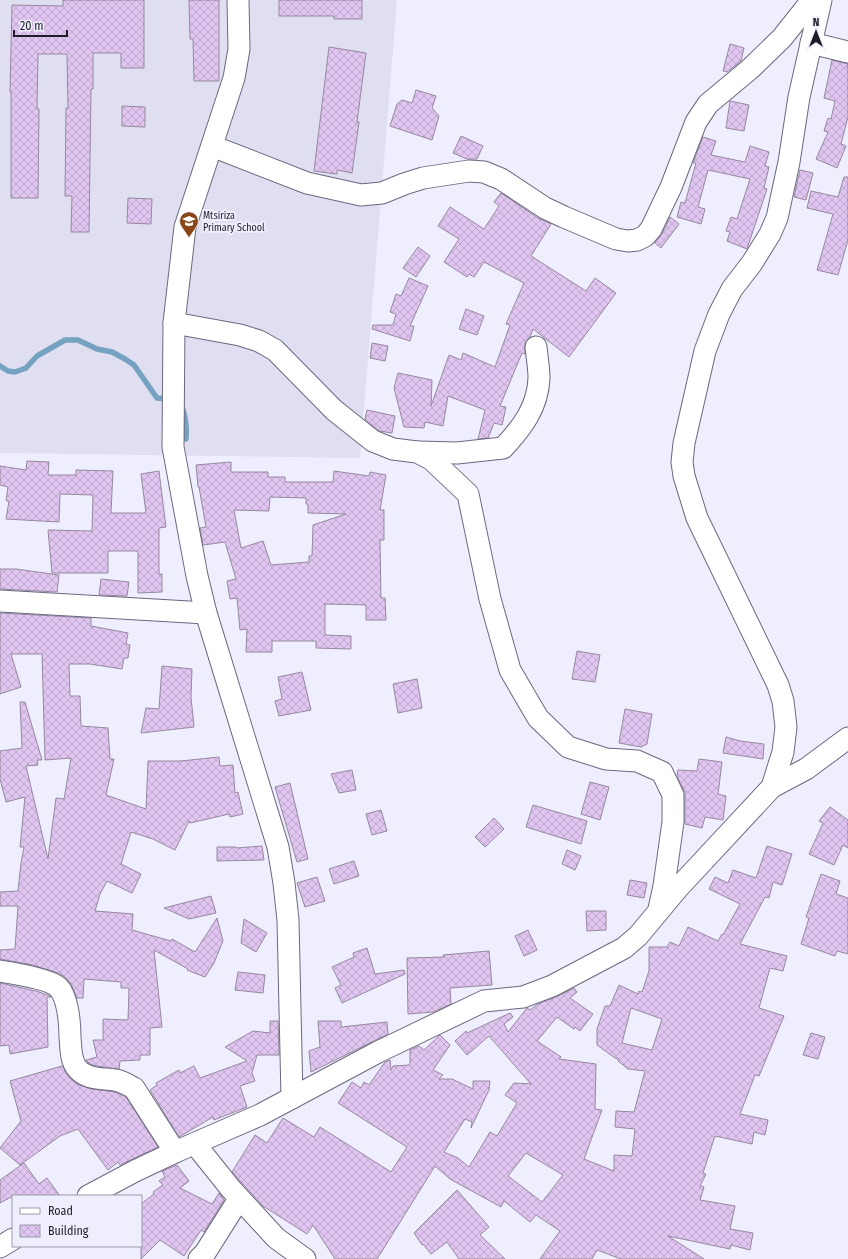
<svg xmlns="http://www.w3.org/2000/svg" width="848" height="1259" font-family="'Fira Sans Condensed',sans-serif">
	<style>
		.built { fill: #e0dff2 }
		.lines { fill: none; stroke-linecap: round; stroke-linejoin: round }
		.stream { stroke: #76a2c1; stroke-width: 5.5 }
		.building { fill: url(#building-cross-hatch); stroke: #96889e; fill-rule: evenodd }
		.minor-casing { stroke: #6a6880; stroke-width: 23 }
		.minor { stroke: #fff; stroke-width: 21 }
		.labels { text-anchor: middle; stroke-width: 4; stroke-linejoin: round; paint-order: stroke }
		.poi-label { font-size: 10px; fill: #1e1d26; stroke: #efeeff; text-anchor: start }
	</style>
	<defs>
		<pattern id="building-cross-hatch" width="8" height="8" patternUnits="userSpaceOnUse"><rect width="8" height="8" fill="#e0c5f0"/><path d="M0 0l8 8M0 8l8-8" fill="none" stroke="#c0a9ce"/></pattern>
	</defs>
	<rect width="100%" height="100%" fill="#efeeff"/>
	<polygon class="built" points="0,0 397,0 360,458 0,453"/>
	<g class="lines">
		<g class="stream">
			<polyline points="0,366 8,371 15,372 26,368 37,356 65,340 78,340 97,349 112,352 125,359 134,365 157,398 169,399"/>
			<path d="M181,404C186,416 187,427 186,439"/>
		</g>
	</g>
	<g class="building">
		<polygon points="63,0 144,0 144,68 121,68 121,53 93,53 93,89 91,89 89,232 71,232 72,196 65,196 66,108 68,108 67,54 38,54 37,109 39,109 38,198 11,198 11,92 10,92 12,5 63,6"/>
		<polygon points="189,0 219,0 219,81 194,81 193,39 190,39"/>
		<polygon points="279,0 362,0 362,19 334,19 334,16 279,16"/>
		<polygon points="730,44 744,48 741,61 727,72 723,71"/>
		<polygon points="329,47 366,53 357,122 359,122 352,173 337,170 337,174 314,171"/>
		<polygon points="832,60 848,64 847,68 848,68 848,117 841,144 846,146 837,168 816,159 828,132 824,131 828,118 831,119 835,101 824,98"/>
		<polygon points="416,90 436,96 432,108 439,116 432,140 390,126 397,104 402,100 412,103"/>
		<polygon points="730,101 749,105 744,131 726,128"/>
		<polygon points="122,106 145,107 145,127 122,126"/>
		<polygon points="461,136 483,146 477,159 467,159 453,153"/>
		<polygon points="703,137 716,141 711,155 745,162 750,146 769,152 765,166 769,167 764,188 767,189 747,249 727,241 730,232 726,231 731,217 737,219 750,179 708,170 698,207 705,209 701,224 677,217 681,202 685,203 696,163 693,163"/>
		<polygon points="800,170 813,173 806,200 794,197"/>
		<polygon points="844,177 848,177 848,240 838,275 817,270 833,214 807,208 811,191 838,197"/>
		<polygon points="501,193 538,218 551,224 531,256 586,291 595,278 616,293 569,357 533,329 530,337 525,343 525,354 522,353 500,406 506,407 502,425 494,423 488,438 478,439 485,410 448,396 443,426 425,422 424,428 404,427 394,388 398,373 432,380 431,406 449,355 461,360 463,353 495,367 510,325 506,324 524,283 484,262 474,277 469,274 467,277 444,262 459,239 438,226 450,207 484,229 499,206 494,202"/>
		<polygon points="128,198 152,199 151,224 127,223"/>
		<polygon points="670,217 679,224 661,248 655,243 662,234"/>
		<polygon points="418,247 430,256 416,277 403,268"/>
		<polygon points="409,278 428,286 410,326 414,326 410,341 372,329 373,325 393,325 396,314 390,312 396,294 401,296"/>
		<polygon points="466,309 484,316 477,335 459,329"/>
		<polygon points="372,343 388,346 385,361 370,358"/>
		<polygon points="367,410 395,416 392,433 379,431 365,419"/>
		<polygon points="27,461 49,462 48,475 76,475 76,470 113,471 111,513 146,513 141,474 159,471 166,527 159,528 159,574 162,574 162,592 138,593 138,551 108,551 108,573 52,573 48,530 92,531 93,495 60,494 59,522 6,519 9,501 6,501 8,487 0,485 0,466 26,470"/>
		<path d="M231,462V472H268V477H285V482H333L334,471L369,476L370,472L386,475L380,510H384V540H380L381,598H385L386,620H366V605L325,604V635L351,636V649L316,648V641H272V652H246L247,629L240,630L237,598L230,599L227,581L236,579L225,542L203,545L200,528L206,527L199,487H198L196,465ZM270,497L306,498V504H308V513L346,514L313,525L312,556H309V562L271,565L263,541L241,548L234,510L269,511Z"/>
		<polygon points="0,569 16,569 59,575 57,592 0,589"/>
		<polygon points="101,579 129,582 127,596 99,595"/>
		<polygon points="0,613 91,618 91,626 128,633 126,644 130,645 128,658 124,658 122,669 90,664 69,664 70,696 80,696 81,726 108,728 110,759 114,759 106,795 146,809 148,761 181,761 219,757 220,766 233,765 235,793 238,792 243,814 230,817 229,814 190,823 189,821 175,850 153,839 131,832 121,864 141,874 132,893 107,881 100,894 95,911 133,914 132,930 171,941 172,939 195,952 217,918 223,941 214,963 205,977 187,970 188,969 154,950 162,1027 150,1028 150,1055 140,1055 140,1060 120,1061 119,1069 96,1066 90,1064 86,1060 97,1057 93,1040 103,1040 103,1019 128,1020 129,988 121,988 121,982 84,979 83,998 77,998 71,984 65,977 58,973 33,965 0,959 0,950 15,949 18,906 0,906 0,892 18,891 21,863 24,847 20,847 25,797 6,802 0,779 0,751 22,748 20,702 25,702 42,760 37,760 38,765 26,766 48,859 56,798 64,799 71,758 45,760 42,654 11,654 21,687 0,694"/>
		<polygon points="577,651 600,655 595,682 572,679"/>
		<polygon points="162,666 192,669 191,697 194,727 141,733 146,708 159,709"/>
		<polygon points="302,672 311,710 279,716 275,701 282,699 278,677"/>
		<polygon points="417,679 422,708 398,713 393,684"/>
		<polygon points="625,709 652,714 647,744 641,747 619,743"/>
		<polygon points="726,737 740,741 764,744 763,759 723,753"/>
		<polygon points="699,759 722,762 718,794 726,796 723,820 705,817 702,828 685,824 685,791 684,791 677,776 678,770 697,771"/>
		<polygon points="352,770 356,790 339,793 331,774"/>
		<polygon points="590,782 609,787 600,820 581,814"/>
		<polygon points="290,783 308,859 297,862 275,787"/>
		<polygon points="533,805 587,821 581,844 526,827"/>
		<polygon points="830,807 848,820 848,848 843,845 834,865 809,854 823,823 819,821"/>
		<polygon points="381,810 387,831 372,835 366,814"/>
		<polygon points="494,818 504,829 485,847 475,837"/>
		<polygon points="262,846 264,860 217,861 217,847 236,847 236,848"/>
		<path d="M767,846L792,854L782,885L773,882L769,898L765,897L740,944L787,956L783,971L770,968L759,1008L784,1016L759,1076L755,1075L740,1114L768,1120L765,1135L754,1132L752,1144L715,1136L703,1173L706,1174L700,1186L704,1187L700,1200L735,1206L730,1229L753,1233L750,1250L731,1245L730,1249L668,1236L704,1259H621L597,1250L592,1259H540L560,1231L536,1215L530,1222L504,1201L501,1207L450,1179L435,1166L377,1259H335L313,1225L307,1234L263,1206L232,1172L255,1135L267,1143L283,1118L314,1137L320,1127L391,1172L407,1147L338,1103L352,1082L361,1088L364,1082L369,1085L385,1062L390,1060L391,1070L393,1066L410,1065V1050L419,1046L424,1050L440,1035L450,1045L433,1070L443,1075L439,1079H452L473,1089V1081H490L489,1090L471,1128L472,1122L465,1119L444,1152L458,1158L469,1167L490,1132L497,1136L517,1103L505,1095L514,1083L531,1084L489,1036L467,1055L455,1041L466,1031L467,1033L510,1013L513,1017L504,1024L508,1032L527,1008L530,1010L538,1004L556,997L574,988L577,992L570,998L593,1014L580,1031L575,1027L574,1029L557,1017L537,1041L561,1057L559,1059L596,1064L595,1109L602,1110L584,1159L614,1171V1155L632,1156L635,1129L615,1127L616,1111L634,1112L645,1071L628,1069L618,1061V1059L615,1058L597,1045V1029L605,1006H610L619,985L638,994L639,991L642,992L649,971V947H667L670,942L679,946L688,927L718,941L722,934L723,935L740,904L709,889L715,877L728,883L733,870L756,878ZM631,1008L662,1019L652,1050L622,1043ZM526,1153L563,1175L542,1202L508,1176Z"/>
		<polygon points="567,850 581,856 575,870 562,864"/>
		<polygon points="354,861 359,876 334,884 329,869"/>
		<polygon points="821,874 840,881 836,894 848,898 848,954 837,951 835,956 801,944 809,918 806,917"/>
		<polygon points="317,877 325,901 305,907 297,883"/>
		<polygon points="630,880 647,883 644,898 627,895"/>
		<polygon points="211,896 216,913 189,919 164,908"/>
		<polygon points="586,911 606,911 606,930 587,931"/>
		<polygon points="244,919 267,933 256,952 241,943"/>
		<polygon points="528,930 537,950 524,956 515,936"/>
		<polygon points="367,948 375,974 404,970 405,974 342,1003 335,988 341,985 332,967 354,957 353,953"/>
		<polygon points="489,951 492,985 450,988 451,1004 433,1012 408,1014 407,958 444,957 443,955"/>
		<polygon points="238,972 265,975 263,993 235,990"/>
		<polygon points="0,983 36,991 48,995 51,997 47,997 48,1047 10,1054 9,1045 0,1046"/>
		<polygon points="270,1021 278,1021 279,1055 257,1055 252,1073 255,1081 240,1086 247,1107 214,1120 213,1117 179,1137 150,1090 157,1085 156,1083 179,1070 180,1073 194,1066 200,1078 247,1061 225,1047 253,1031 270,1033"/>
		<polygon points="318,1021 341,1021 341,1027 387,1022 388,1034 311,1072 309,1051 320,1047"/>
		<polygon points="811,1033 825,1037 818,1059 803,1055"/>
		<polygon points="62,1066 71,1079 79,1085 92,1089 115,1092 126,1097 158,1147 120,1165 118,1162 108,1170 78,1129 60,1136 20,1165 0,1148 21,1121 10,1081"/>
		<polygon points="24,1163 39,1184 47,1178 60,1196 13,1196 0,1203 0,1180"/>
		<polygon points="177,1165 189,1181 180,1188 212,1204 219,1193 224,1200 204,1232 201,1230 184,1256 160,1240 141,1259 141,1204 154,1194 153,1192 163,1185 159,1181 165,1177 162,1171"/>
		<polygon points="457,1190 489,1227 480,1235 505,1259 459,1259 447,1242 431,1254 423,1244 422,1245 414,1233"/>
	</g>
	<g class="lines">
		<defs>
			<g id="minor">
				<polyline points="238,0 239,49 234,78 185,227 174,323 173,447 197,576 206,613 278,847 284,883 288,920 292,1098"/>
				<polyline points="811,43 848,52"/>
				<polyline points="212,146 307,183 361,195 382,193 404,184 423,178 469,171 484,172 501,179 545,208 564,217 616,239 628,241 637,240 645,236 651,229 671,187 696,122 708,104 750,69 782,38 812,0"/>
				<polyline points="174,323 240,335 259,341 275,350 334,410 373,441 393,449 417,452 431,459 468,494 490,599 510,670 538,718 568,747 606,759 637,761 662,772 673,795 673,822 664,886 659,909"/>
				<path d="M417,452L457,453L503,448C522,428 538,407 539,378C539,368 537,357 536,347"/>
				<polyline points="0,601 206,613"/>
				<polyline points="772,787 806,769 848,738"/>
				<path d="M0,971C12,973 50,979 58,987C68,997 70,1023 70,1037C71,1046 70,1058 76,1067C85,1080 101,1078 115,1080C122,1081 128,1085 134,1088L175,1152"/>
				<polyline points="195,1144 231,1189 276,1238 305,1259"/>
				<polyline points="88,1196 135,1171 175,1152 260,1115 378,1052 484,1001 523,997 552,986 624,948 638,936 678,888 772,787 783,752 786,727 783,701 778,685 697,518 684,476 682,462 684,443 705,351 719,314 732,289 752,263 770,234 777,218 789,162 799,97 821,0"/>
				<polyline points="0,1247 13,1239"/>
				<polyline points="199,1259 205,1253 239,1199"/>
			</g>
		</defs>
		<use href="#minor" class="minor-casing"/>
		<use href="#minor" class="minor"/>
	</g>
	<defs>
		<symbol id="school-pin" viewBox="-11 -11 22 30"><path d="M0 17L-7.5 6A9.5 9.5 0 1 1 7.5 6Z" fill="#894617" stroke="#efeeff"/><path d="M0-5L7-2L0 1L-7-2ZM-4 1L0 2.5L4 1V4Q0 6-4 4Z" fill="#fff"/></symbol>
	</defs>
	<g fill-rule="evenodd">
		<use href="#school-pin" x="178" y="210" width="22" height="30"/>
	</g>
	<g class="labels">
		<g class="poi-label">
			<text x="203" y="219">Mtsiriza<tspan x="203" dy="12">Primary School</tspan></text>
		</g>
	</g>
	<rect x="12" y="1195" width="130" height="52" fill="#efeeff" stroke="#9b9aa8"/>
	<rect x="20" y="1208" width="20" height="6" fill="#ffffff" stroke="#9b9aa8"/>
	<text x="48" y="1215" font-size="12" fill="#1e1d26">Road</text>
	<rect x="20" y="1225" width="20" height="12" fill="url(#building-cross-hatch)" stroke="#9b9aa8"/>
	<text x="48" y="1235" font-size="12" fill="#1e1d26">Building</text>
	<g transform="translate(816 32)" stroke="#efeeff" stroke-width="3" paint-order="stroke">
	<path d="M0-3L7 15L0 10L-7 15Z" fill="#1e1d26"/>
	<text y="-6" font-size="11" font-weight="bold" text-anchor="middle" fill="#1e1d26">N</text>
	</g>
	<path d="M14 30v6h53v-6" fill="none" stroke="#1e1d26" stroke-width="2"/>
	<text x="20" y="30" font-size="12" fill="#1e1d26" stroke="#efeeff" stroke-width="3" paint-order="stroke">20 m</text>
</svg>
